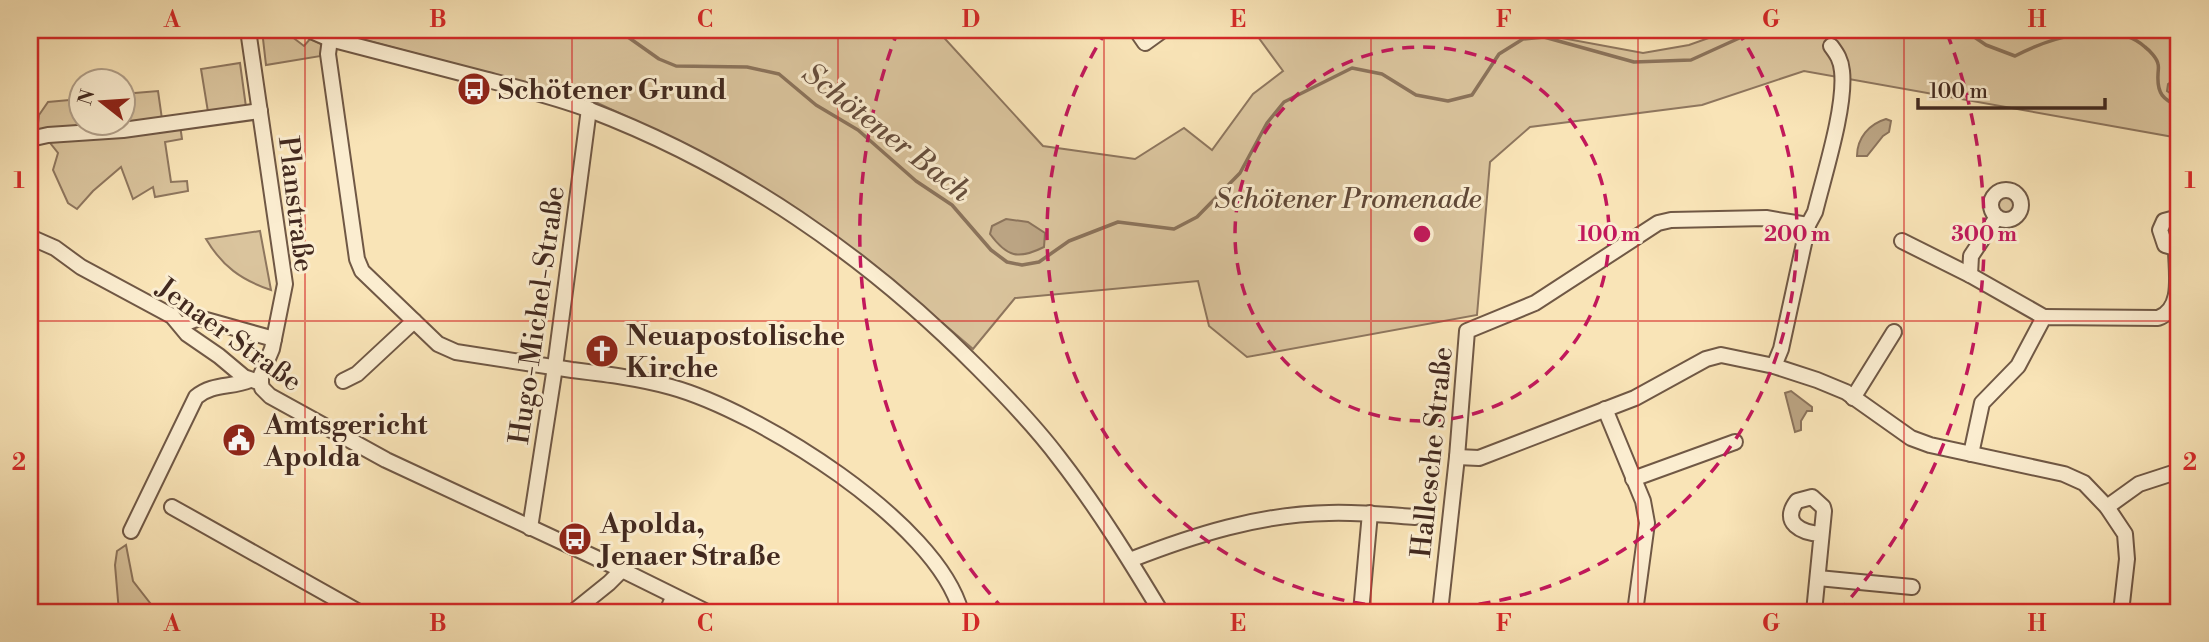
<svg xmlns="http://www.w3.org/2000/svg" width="2209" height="642" font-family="'Libre Bodoni',serif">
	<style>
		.green { fill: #dac49d; stroke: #8e765e; stroke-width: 2 }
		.water { fill: #bba483; stroke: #8b735b; stroke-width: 2 }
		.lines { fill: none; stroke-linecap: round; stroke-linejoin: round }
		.stream { stroke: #8b735b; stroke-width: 3.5 }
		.minor-casing { stroke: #705845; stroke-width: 18 }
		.minor { stroke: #fbedd0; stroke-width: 14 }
		.grid { fill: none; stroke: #d62828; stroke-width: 2; stroke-opacity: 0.55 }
		.ring { fill: none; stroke: #c2185b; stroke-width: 3.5; stroke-dasharray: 12 9 }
		.labels { text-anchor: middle; stroke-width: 6; stroke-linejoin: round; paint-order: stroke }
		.poi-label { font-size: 28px; font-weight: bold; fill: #42291f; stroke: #fbedd0; text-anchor: start }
		.park-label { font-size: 28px; font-style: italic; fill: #604838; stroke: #fbedd0 }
		.street-label { font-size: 28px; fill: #42291f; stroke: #fbedd0 }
		.water-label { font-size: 30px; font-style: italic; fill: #664e3d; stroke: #fbedd0 }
		.centre { fill: #c2185b; stroke: #fbedd0; stroke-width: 3.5 }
		.ring-label { font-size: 21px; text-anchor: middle; font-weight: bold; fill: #c2185b; stroke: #fbedd0; stroke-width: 6; stroke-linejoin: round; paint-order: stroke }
		.neatline { fill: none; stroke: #d62828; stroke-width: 2.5 }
		.grid-label { font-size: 23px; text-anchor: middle; font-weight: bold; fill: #d62828 }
	</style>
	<rect width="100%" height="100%" fill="#f9e4b7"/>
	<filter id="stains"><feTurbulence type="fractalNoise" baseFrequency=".00286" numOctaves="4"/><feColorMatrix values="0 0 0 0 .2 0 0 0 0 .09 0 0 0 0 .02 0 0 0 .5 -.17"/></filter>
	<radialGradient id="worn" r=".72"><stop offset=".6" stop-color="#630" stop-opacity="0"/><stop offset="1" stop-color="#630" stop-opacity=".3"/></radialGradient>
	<g class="green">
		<polygon points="262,30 283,30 304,46 310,39 323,45 321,56 266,65"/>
		<polygon points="327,30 937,30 1043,146 1135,159 1184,128 1212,150 1253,94 1283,71 1253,30 1519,30 1643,53 1689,45 1731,30 2153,30 2166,34 2167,30 2179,30 2179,138 1804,71 1702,105 1530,127 1490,162 1477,315 1247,357 1209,326 1198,281 1015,298 973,349 877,267 824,229 778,197 688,145 591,100"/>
		<polygon points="240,63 246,107 208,112 201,69"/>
		<polygon points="158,91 162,119 37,132 39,115 48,102 80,99 80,122 122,122 123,94"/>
		<polygon points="180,125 182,139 165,142 171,182 187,181 188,191 155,197 153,187 133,199 121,167 93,191 77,209 68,203 53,170 58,153 47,139"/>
		<circle cx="2006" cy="205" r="10"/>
		<path d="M260,231L271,290C241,280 222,266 206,239Z"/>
		<polygon points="126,545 133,581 157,612 119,612 115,565 117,551"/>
	</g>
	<g class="water">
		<polygon points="2177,78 2179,79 2179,99 2167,91 2168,84"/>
		<path d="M1886,119L1891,121L1889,132L1883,136L1867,156H1857C1857,138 1869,124 1886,119Z"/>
		<path d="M1006,219L1028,222L1045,233L1044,247C1018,260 1007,257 990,234L992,226Z"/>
		<polygon points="1791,391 1812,407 1812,411 1807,411 1801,421 1801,430 1795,432 1785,393"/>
	</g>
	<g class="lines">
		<g class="stream">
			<path d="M439,30C457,35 473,38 490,30"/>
			<polyline points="618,30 659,59 676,66 747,67 779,74 816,105 858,130 916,181 952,205 991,250 1007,262 1022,265 1039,262 1069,241 1118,222 1174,229 1197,217 1240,173 1267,123 1284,102 1352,68 1382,74 1416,95 1448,101 1472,95 1499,54 1523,39 1544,37 1634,62 1691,60 1757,30"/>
			<path d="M1964,30L1986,45L2015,56C2049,38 2113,18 2145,47C2149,50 2157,58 2158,64C2159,67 2158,71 2158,75C2157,94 2163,99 2179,107"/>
		</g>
		<defs>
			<g id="minor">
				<polyline points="248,30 285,284 272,349 261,375 261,383"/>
				<path d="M309,30L330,39C381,52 432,65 484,79C519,88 556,97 590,110C737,166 868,257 978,368C1007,397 1035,426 1059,458C1097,507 1129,559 1161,612"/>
				<polyline points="1136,30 1145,43 1163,30"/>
				<path d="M330,39L328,54L357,259L362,271L438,344L456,352C494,358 533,364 572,370C605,374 639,378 671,387C758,411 937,522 961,612"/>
				<polyline points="30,139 48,135 123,130 260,111"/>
				<circle cx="2006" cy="205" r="15"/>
				<polyline points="2179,217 2164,221 2160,230 2165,245 2179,249"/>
				<polyline points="30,237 55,248 81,267 172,316 187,334 219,356 244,377 261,383 262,388 270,396 386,460 622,570 707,612"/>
				<polyline points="1902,241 1970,275 2044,317"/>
				<polyline points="1970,275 1971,256 1997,217"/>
				<polyline points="181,325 199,318 274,339"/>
				<path d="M1774,366L1781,349L1808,225L1815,212C1824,175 1846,107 1842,71C1841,60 1837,54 1831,46"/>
				<polyline points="343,381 357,374 414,321"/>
				<polyline points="1853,398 1894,332"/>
				<polyline points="1605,409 1643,501 1647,523 1635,612"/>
				<path d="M1971,454L1982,403L2018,366L2044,317L2158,318C2184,309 2176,272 2176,249"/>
				<polyline points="1457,457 1479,458 1635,398 1706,359 1721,355 1774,366 1817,380 1846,392 1911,438 1930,445 2064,474 2084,483 2107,507 2125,534 2127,559 2121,612"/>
				<polyline points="1633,479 1735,442"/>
				<polyline points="172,507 359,612"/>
				<polyline points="2107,507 2139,484 2179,471"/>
				<polyline points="530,528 555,367 589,109"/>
				<path d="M131,531L196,397C213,383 231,388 250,380"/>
				<path d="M1130,560C1194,535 1260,514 1329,513C1358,512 1387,515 1415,517"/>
				<polyline points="1818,578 1912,587"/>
				<polyline points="573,612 609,583 622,570"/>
				<polyline points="667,612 673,597"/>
				<polyline points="1361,612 1370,513"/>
				<polyline points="1440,612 1457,457 1467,331 1535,303 1658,223 1671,220 1766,218 1808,225"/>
				<path d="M1814,612L1824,511L1823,507L1812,497L1797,501C1780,523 1802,533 1821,534"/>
			</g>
		</defs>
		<use href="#minor" class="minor-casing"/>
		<use href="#minor" class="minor"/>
	</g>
	<path class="grid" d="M305,30V612M572,30V612M838,30V612M1104,30V612M1371,30V612M1638,30V612M1904,30V612M30,321H2179"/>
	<g class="ring">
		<circle cx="1422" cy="234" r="187"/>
		<path d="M1737 30A375 375 0 1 1 1107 30"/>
		<path d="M1004 610A562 562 0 0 1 897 33M1947 33A562 562 0 0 1 1840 610"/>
	</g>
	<defs>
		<symbol id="bus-disc" viewBox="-11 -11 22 22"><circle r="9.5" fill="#8f2418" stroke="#fbedd0"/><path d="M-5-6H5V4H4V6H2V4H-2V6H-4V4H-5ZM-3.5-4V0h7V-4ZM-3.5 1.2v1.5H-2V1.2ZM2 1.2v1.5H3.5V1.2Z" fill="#fff"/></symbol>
		<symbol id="church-disc" viewBox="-11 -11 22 22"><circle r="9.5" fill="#8f2418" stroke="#fbedd0"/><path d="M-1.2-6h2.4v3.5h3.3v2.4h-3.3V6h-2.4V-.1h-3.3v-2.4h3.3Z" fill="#fff"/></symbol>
		<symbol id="civic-disc" viewBox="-11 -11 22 22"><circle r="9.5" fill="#8f2418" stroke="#fbedd0"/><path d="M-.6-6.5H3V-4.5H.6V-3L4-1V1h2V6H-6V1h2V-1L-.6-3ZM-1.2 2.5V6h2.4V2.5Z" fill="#fff"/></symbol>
	</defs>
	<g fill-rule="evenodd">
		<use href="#bus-disc" x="455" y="70" width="38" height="38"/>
		<use href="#church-disc" x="583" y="332" width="38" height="38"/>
		<use href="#civic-disc" x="220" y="421" width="38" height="38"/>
		<use href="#bus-disc" x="556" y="520" width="38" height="38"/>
	</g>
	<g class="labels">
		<g class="poi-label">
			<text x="498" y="99">Schötener Grund</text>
			<text x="626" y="345">Neuapostolische<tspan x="626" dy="32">Kirche</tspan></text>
			<text x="264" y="434">Amtsgericht<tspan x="264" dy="32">Apolda</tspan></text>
			<text x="600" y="533">Apolda,<tspan x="600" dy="32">Jenaer Straße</tspan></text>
		</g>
		<g class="park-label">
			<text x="1348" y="208">Schötener Promenade</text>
		</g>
		<g class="street-label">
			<text transform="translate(297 204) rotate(83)" y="10">Planstraße</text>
			<text transform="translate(536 315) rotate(-82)" y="10">Hugo-Michel-Straße</text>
			<text transform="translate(230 334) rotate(36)" y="10">Jenaer Straße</text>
			<text transform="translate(1431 452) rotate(-84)" y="10">Hallesche Straße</text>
		</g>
		<g class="water-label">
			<text transform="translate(887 132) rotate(38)" y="10">Schötener Bach</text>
		</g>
	</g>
	<circle cx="1422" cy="234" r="10" class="centre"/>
	<g class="ring-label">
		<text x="1609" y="241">100 m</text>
		<text x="1797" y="241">200 m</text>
		<text x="1984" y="241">300 m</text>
	</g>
	<rect width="2209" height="642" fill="none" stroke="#f9e4b7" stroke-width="77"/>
	<g transform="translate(102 102) rotate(287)"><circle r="33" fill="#fbedd0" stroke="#b19f89" stroke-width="2"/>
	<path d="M0-5L12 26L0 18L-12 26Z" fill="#8f2418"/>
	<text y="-10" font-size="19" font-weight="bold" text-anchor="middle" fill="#42291f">N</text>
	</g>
	<path d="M1918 98v10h187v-10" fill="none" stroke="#42291f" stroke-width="3.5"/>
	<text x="1929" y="98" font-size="21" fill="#42291f" stroke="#fbedd0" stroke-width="5" paint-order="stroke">100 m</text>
	<rect x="38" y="38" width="2132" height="566" class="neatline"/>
	<g class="grid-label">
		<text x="172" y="27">A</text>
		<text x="438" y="27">B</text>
		<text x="705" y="27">C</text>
		<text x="971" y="27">D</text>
		<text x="1238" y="27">E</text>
		<text x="1504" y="27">F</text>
		<text x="1771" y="27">G</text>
		<text x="2037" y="27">H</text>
		<text x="19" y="188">1</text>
		<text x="2190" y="188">1</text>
		<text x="19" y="470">2</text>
		<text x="2190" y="470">2</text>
		<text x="172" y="631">A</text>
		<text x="438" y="631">B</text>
		<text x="705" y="631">C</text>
		<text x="971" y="631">D</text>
		<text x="1238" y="631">E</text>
		<text x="1504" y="631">F</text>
		<text x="1771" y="631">G</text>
		<text x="2037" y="631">H</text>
	</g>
	<rect width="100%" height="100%" filter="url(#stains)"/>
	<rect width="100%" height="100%" fill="url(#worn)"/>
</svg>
